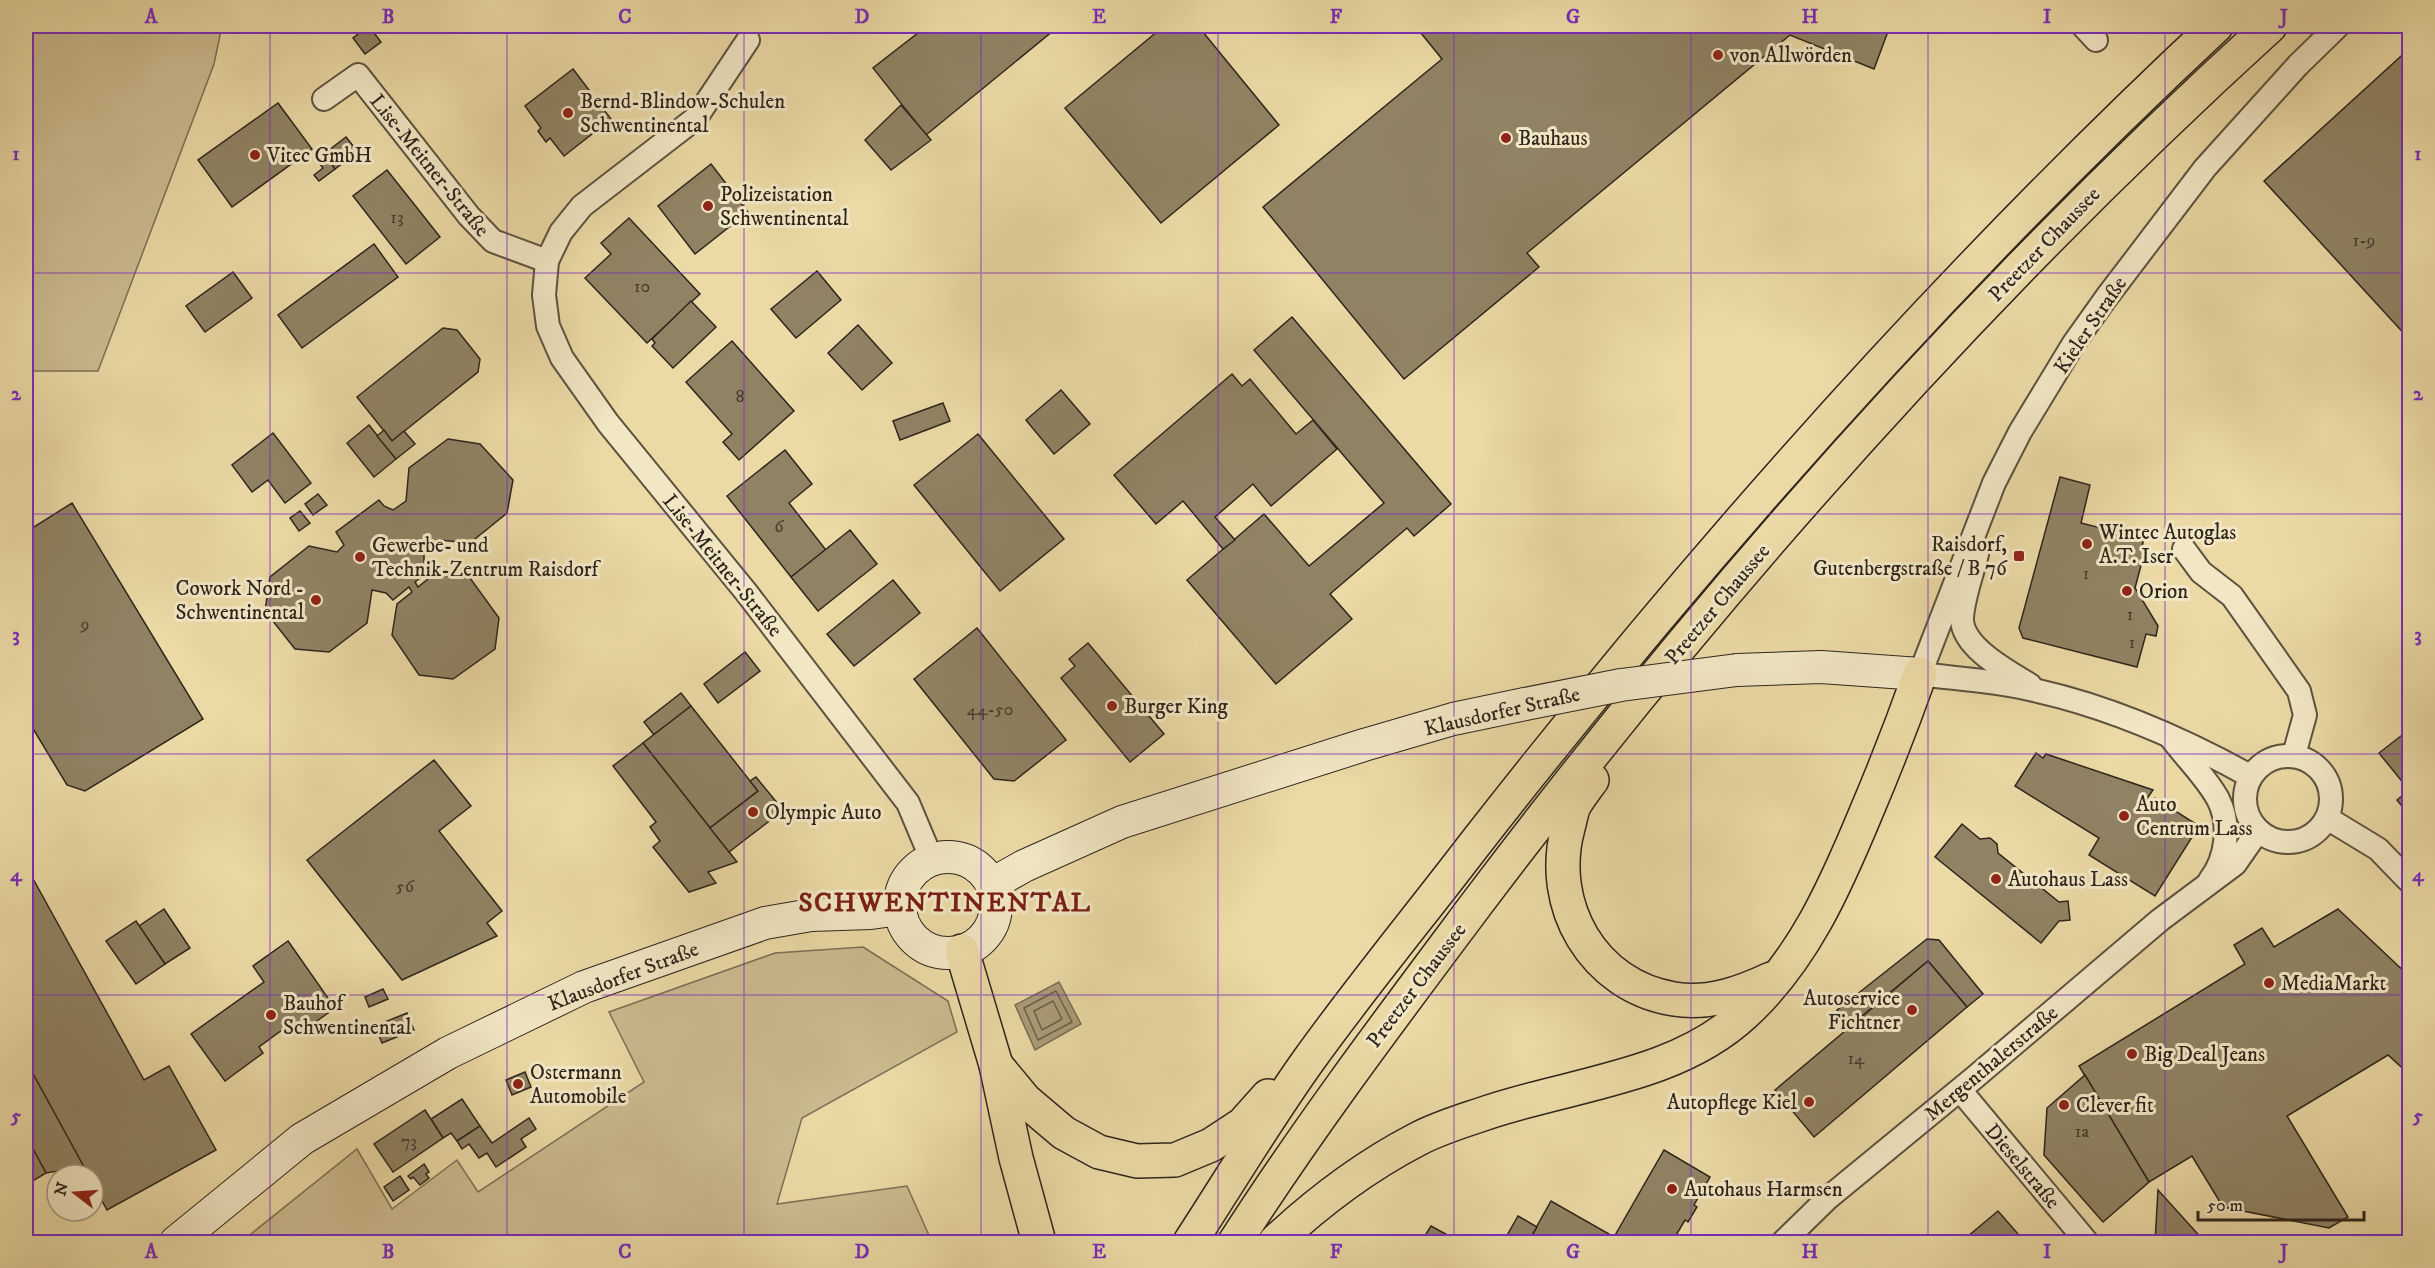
<svg xmlns="http://www.w3.org/2000/svg" width="2435" height="1268" font-family="'IM FELL DW Pica',serif">
	<style>
		.green { fill: #cbbb8f; stroke: #7c7056; stroke-width: 1.5 }
		.water { fill: #ab9c77; stroke: #796c53; stroke-width: 1.5 }
		.lines { fill: none; stroke-linecap: round; stroke-linejoin: round }
		.shore { stroke: #6c604a; stroke-width: 1.5 }
		.building { fill: #908364; stroke: #2e251c; stroke-width: 1.5 }
		.street-casing { stroke: #5d523e; stroke-width: 26 }
		.secondary-casing { stroke: #2e251c; stroke-width: 34 }
		.highway-casing { stroke: #2e251c; stroke-width: 36 }
		.street { stroke: #f2e7c5; stroke-width: 22 }
		.secondary { stroke: #f2e7c5; stroke-width: 32 }
		.highway { stroke: #ebdaa6; stroke-width: 33 }
		.secondary-bridge-casing { stroke: #2e251c; stroke-width: 34; stroke-linecap: butt }
		.secondary-bridge { stroke: #f2e7c5; stroke-width: 32 }
		.grid { fill: none; stroke: #7b2cbf; stroke-width: 1.5; stroke-opacity: 0.55 }
		.poi-dot { fill: #8f2418; stroke: #f2e7c5; stroke-width: 2 }
		.labels { text-anchor: middle; stroke-width: 6; stroke-linejoin: round; paint-order: stroke }
		.number-label { font-size: 18px; fill: #463c2e }
		.poi-label { font-size: 21px; fill: #2e251c; stroke: #f2e7c5; text-anchor: start }
		.street-label { font-size: 21px; fill: #2e251c; stroke: #f2e7c5 }
		.district-label { font-size: 27px; font-weight: bold; letter-spacing: 1.5px; fill: #7a1f14; stroke: #f2e7c5 }
		.neatline { fill: none; stroke: #7b2cbf; stroke-width: 2 }
		.grid-label { font-size: 20px; text-anchor: middle; font-weight: bold; fill: #7b2cbf }
	</style>
	<rect width="100%" height="100%" fill="#ebdaa6"/>
	<filter id="stains"><feTurbulence type="fractalNoise" baseFrequency=".00333" numOctaves="4"/><feColorMatrix values="0 0 0 0 .2 0 0 0 0 .09 0 0 0 0 .02 0 0 0 .5 -.17"/></filter>
	<radialGradient id="worn" r=".72"><stop offset=".6" stop-color="#630" stop-opacity="0"/><stop offset="1" stop-color="#630" stop-opacity=".3"/></radialGradient>
	<g class="green">
		<polygon points="26,26 222,26 214,64 98,371 26,371"/>
		<polygon points="863,947 948,1001 957,1032 802,1118 777,1204 907,1186 932,1242 241,1242 357,1149 392,1209 457,1160 478,1192 644,1082 609,1012 775,953"/>
	</g>
	<polygon class="water" points="1059,982 1081,1024 1035,1050 1015,1005"/>
	<g class="lines">
		<g class="shore">
			<polygon points="1056,991 1072,1022 1038,1040 1024,1008"/>
			<polygon points="1053,1001 1062,1019 1042,1030 1034,1011"/>
		</g>
	</g>
	<g class="building">
		<polygon points="369,26 381,42 365,54 353,38"/>
		<polygon points="927,26 1059,26 926,135 873,68"/>
		<polygon points="1164,26 1198,26 1279,125 1161,223 1065,108"/>
		<polygon points="1418,26 1890,26 1874,69 1790,35 1527,253 1539,267 1404,379 1263,207 1442,59 1416,27"/>
		<polygon points="2410,48 2410,340 2264,181"/>
		<polygon points="573,69 611,119 564,156 550,138 546,142 538,131 541,128 525,106"/>
		<polygon points="278,103 312,149 232,207 198,160"/>
		<polygon points="901,105 931,140 891,170 865,140"/>
		<polygon points="346,137 358,152 335,169 324,154"/>
		<polygon points="326,156 335,169 319,181 314,175 323,168 318,162"/>
		<polygon points="711,164 748,212 695,254 658,206"/>
		<polygon points="387,170 440,237 406,264 353,196"/>
		<polygon points="629,218 700,294 647,343 585,278 611,254 601,243"/>
		<polygon points="374,244 398,277 302,348 278,315"/>
		<polygon points="817,271 841,300 796,338 771,309"/>
		<polygon points="233,272 252,298 205,332 186,306"/>
		<polygon points="691,301 716,327 673,368 652,346 655,343 652,339"/>
		<polygon points="1292,317 1451,504 1414,536 1407,528 1330,594 1352,619 1276,684 1187,580 1264,514 1309,566 1384,503 1254,350"/>
		<polygon points="858,325 892,363 862,390 828,353"/>
		<polygon points="443,328 457,330 480,359 478,372 392,441 357,397"/>
		<polygon points="732,341 794,411 739,460 723,442 732,434 686,382"/>
		<polygon points="1232,374 1242,386 1250,379 1296,434 1313,420 1337,449 1271,506 1253,484 1215,517 1235,540 1223,549 1183,501 1156,524 1114,475"/>
		<polygon points="1061,390 1090,424 1054,454 1026,420"/>
		<polygon points="943,403 950,421 900,440 893,421"/>
		<polygon points="26,404 33,406 26,445"/>
		<polygon points="369,425 396,459 374,477 347,443"/>
		<polygon points="384,430 392,441 404,431 415,444 396,459 377,436"/>
		<polygon points="273,433 311,483 285,503 268,480 252,492 232,465"/>
		<polygon points="978,434 1064,539 1000,591 914,485"/>
		<polygon points="448,439 480,444 513,480 507,513 470,543 439,540 424,552 424,562 431,570 415,582 418,587 434,574 470,578 499,618 495,649 453,679 419,675 392,635 397,604 412,592 409,587 393,600 386,593 372,590 367,623 329,652 295,649 265,611 270,577 309,546 337,552 344,545 336,532 379,500 384,506 393,510 406,501 409,468"/>
		<polygon points="785,450 812,484 789,503 826,550 791,577 727,496"/>
		<polygon points="2060,477 2090,485 2081,523 2144,539 2141,550 2144,554 2135,588 2158,626 2156,636 2146,634 2137,667 2023,638 2019,628"/>
		<polygon points="318,494 327,505 313,515 305,504"/>
		<polygon points="72,503 203,719 85,791 67,785 26,717 26,532"/>
		<polygon points="300,511 310,523 299,531 290,518"/>
		<polygon points="850,530 877,564 818,611 791,577"/>
		<polygon points="893,580 920,613 854,666 827,634"/>
		<polygon points="977,628 1066,740 1014,781 994,779 914,679"/>
		<polygon points="1088,643 1164,734 1130,762 1061,678 1075,666 1069,659"/>
		<polygon points="745,652 760,671 718,703 704,684"/>
		<polygon points="681,693 691,706 654,735 644,722"/>
		<polygon points="691,706 758,791 710,828 643,743"/>
		<polygon points="2410,729 2410,790 2409,790 2379,753"/>
		<polygon points="643,743 737,862 708,872 716,883 689,892 653,847 660,841 650,827 656,822 613,766"/>
		<polygon points="2036,753 2043,758 2046,754 2153,790 2144,803 2150,807 2155,798 2199,826 2155,896 2089,855 2099,838 2015,786"/>
		<polygon points="434,760 471,806 439,831 502,911 487,923 497,936 402,980 307,860"/>
		<polygon points="756,777 778,804 772,819 729,852 710,828 758,791 750,781"/>
		<polygon points="2409,790 2410,790 2410,816 2397,800"/>
		<polygon points="1962,824 1980,839 1990,838 1997,844 1998,853 2059,902 2068,901 2070,920 2059,921 2041,943 1935,857"/>
		<polygon points="26,866 144,1080 169,1066 216,1150 107,1210 93,1184 93,1175 88,1175 26,1061"/>
		<polygon points="164,909 190,948 165,964 139,926"/>
		<polygon points="2338,909 2410,977 2410,1075 2388,1055 2287,1116 2348,1217 2329,1228 2223,1207 2192,1156 2149,1182 2079,1066 2245,964 2234,945 2262,928 2274,947"/>
		<polygon points="136,921 165,964 136,984 106,941"/>
		<polygon points="1927,939 1939,940 1983,994 1967,1007 1928,961 1850,1026 1837,1010"/>
		<polygon points="288,941 335,1008 300,1033 293,1022 259,1047 263,1053 225,1081 191,1034 264,982 253,966"/>
		<polygon points="1928,961 1967,1007 1814,1137 1775,1090"/>
		<polygon points="383,989 388,999 369,1007 365,997"/>
		<polygon points="407,1013 414,1030 382,1043 375,1026"/>
		<polygon points="26,1061 84,1167 46,1173 26,1136"/>
		<polygon points="525,1072 531,1087 512,1095 506,1080"/>
		<polygon points="2085,1075 2149,1182 2103,1222 2044,1155 2047,1108"/>
		<polygon points="462,1099 480,1126 457,1141 451,1133 443,1138 431,1119"/>
		<polygon points="425,1110 443,1138 393,1172 374,1144"/>
		<polygon points="529,1118 536,1129 521,1139 526,1147 496,1167 487,1153 479,1158 469,1144 462,1149 457,1141 480,1126 492,1143"/>
		<polygon points="26,1136 46,1173 26,1185"/>
		<polygon points="1664,1150 1710,1177 1694,1205 1697,1207 1688,1222 1685,1220 1672,1242 1528,1242 1551,1201 1614,1237"/>
		<polygon points="424,1164 429,1172 426,1174 429,1178 420,1185 413,1177 411,1179 408,1176"/>
		<polygon points="400,1176 409,1190 393,1201 384,1187"/>
		<polygon points="2158,1190 2205,1242 2155,1242"/>
		<polygon points="1998,1211 2025,1242 1961,1242"/>
		<polygon points="1518,1216 1537,1227 1528,1242 1511,1242 1505,1239"/>
		<polygon points="1431,1226 1460,1242 1421,1242"/>
		<polygon points="2410,1228 2410,1242 2392,1242"/>
	</g>
	<g class="lines">
		<defs>
			<g id="street">
				<polyline points="2083,26 2096,40"/>
				<polyline points="748,40 696,118 582,206 561,232 547,261 544,295 548,326 562,358 608,423 746,592 908,803 932,860"/>
				<polyline points="324,99 358,75 469,216 493,241 547,261"/>
				<polyline points="2184,549 2201,572 2232,596 2299,691 2305,715 2294,755"/>
				<path d="M1977,554C1972,575 1963,598 1962,618C1961,647 2009,672 2030,685"/>
				<path d="M2171,738C2186,758 2206,777 2218,799C2231,824 2227,858 2210,880"/>
				<circle cx="2288" cy="799" r="43"/>
				<path d="M2250,776C2183,739 2113,708 2038,691C2000,681 1959,679 1920,674L1994,483L2020,432L2074,343L2106,298L2205,168L2298,65L2338,26"/>
				<polyline points="2327,818 2378,849 2410,882"/>
				<polyline points="1960,1090 2087,1242"/>
				<polyline points="1783,1242 1828,1198 1974,1078 2160,920 2235,864 2258,831"/>
			</g>
			<g id="secondary">
				<polyline points="1737,670 1821,667 1920,674"/>
				<circle cx="948" cy="905" r="48"/>
				<polyline points="992,884 1024,866 1122,822 1364,745 1453,719 1525,704"/>
				<polyline points="176,1242 302,1139 448,1053 584,987 765,923 811,915 871,913 900,909"/>
			</g>
			<g id="highway">
				<path d="M1592,780C1586,788 1579,797 1574,806C1571,813 1570,821 1568,828C1547,905 1593,986 1674,999C1708,1005 1741,993 1771,979"/>
				<polyline points="962,951 996,1065 1016,1158 1039,1242"/>
				<polyline points="996,1065 1025,1100 1064,1133 1099,1152 1137,1161 1175,1160 1211,1145 1243,1124 1268,1096"/>
				<path d="M1190,1242C1229,1182 1266,1120 1308,1061C1361,987 1419,917 1474,845C1701,554 1946,278 2216,26"/>
				<path d="M1235,1242C1310,1125 1395,1013 1478,902C1716,587 1979,291 2270,26"/>
				<path d="M1275,1242C1318,1202 1364,1167 1416,1140C1436,1129 1459,1122 1480,1115C1567,1084 1674,1079 1744,1014C1803,960 1835,887 1865,815C1885,768 1903,722 1920,674"/>
			</g>
		</defs>
		<use href="#street" class="street-casing"/>
		<use href="#secondary" class="secondary-casing"/>
		<use href="#highway" class="highway-casing"/>
		<use href="#street" class="street"/>
		<use href="#secondary" class="secondary"/>
		<use href="#highway" class="highway"/>
		<defs>
			<polyline id="secondary-bridge" points="1525,704 1621,685 1737,670"/>
		</defs>
		<use href="#secondary-bridge" class="secondary-bridge-casing"/>
		<use href="#secondary-bridge" class="secondary-bridge"/>
	</g>
	<path class="grid" d="M270,26V1242M507,26V1242M744,26V1242M981,26V1242M1218,26V1242M1454,26V1242M1691,26V1242M1928,26V1242M2165,26V1242M26,273H2410M26,514H2410M26,754H2410M26,995H2410"/>
	<g class="poi-dot">
		<circle cx="1718" cy="55" r="6"/>
		<circle cx="568" cy="113" r="6"/>
		<circle cx="1506" cy="138" r="6"/>
		<circle cx="255" cy="155" r="6"/>
		<circle cx="708" cy="206" r="6"/>
		<circle cx="2087" cy="544" r="6"/>
		<rect x="2013" y="550" width="12" height="12" rx="3"/>
		<circle cx="360" cy="557" r="6"/>
		<circle cx="2127" cy="591" r="6"/>
		<circle cx="316" cy="600" r="6"/>
		<circle cx="1112" cy="706" r="6"/>
		<circle cx="753" cy="812" r="6"/>
		<circle cx="2124" cy="816" r="6"/>
		<circle cx="1996" cy="879" r="6"/>
		<circle cx="2269" cy="983" r="6"/>
		<circle cx="1912" cy="1010" r="6"/>
		<circle cx="271" cy="1015" r="6"/>
		<circle cx="2132" cy="1054" r="6"/>
		<circle cx="518" cy="1084" r="6"/>
		<circle cx="1809" cy="1102" r="6"/>
		<circle cx="2064" cy="1105" r="6"/>
		<circle cx="1672" cy="1189" r="6"/>
	</g>
	<g class="labels">
		<g class="number-label">
			<text x="397" y="223">13</text>
			<text x="2364" y="246">1-9</text>
			<text x="642" y="292">10</text>
			<text x="740" y="402">8</text>
			<text x="779" y="532">6</text>
			<text x="2086" y="579">1</text>
			<text x="2130" y="620">1</text>
			<text x="85" y="630">9</text>
			<text x="2132" y="648">1</text>
			<text x="990" y="715">44-50</text>
			<text x="405" y="892">56</text>
			<text x="1856" y="1064">14</text>
			<text x="2082" y="1137">1a</text>
			<text x="409" y="1147">73</text>
		</g>
		<g class="poi-label">
			<text x="1730" y="62">von Allwörden</text>
			<text x="580" y="108">Bernd-Blindow-Schulen<tspan x="580" dy="24">Schwentinental</tspan></text>
			<text x="1518" y="145">Bauhaus</text>
			<text x="267" y="162">Vitec GmbH</text>
			<text x="720" y="201">Polizeistation<tspan x="720" dy="24">Schwentinental</tspan></text>
			<text x="2099" y="539">Wintec Autoglas<tspan x="2099" dy="24">A.T. Iser</tspan></text>
			<text x="2007" y="551" text-anchor="end">Raisdorf,<tspan x="2007" dy="24">Gutenbergstraße / B 76</tspan></text>
			<text x="372" y="552">Gewerbe- und<tspan x="372" dy="24">Technik-Zentrum Raisdorf</tspan></text>
			<text x="304" y="595" text-anchor="end">Cowork Nord -<tspan x="304" dy="24">Schwentinental</tspan></text>
			<text x="2139" y="598">Orion</text>
			<text x="1124" y="713">Burger King</text>
			<text x="2136" y="811">Auto<tspan x="2136" dy="24">Centrum Lass</tspan></text>
			<text x="765" y="819">Olympic Auto</text>
			<text x="2008" y="886">Autohaus Lass</text>
			<text x="2281" y="990">MediaMarkt</text>
			<text x="1900" y="1005" text-anchor="end">Autoservice<tspan x="1900" dy="24">Fichtner</tspan></text>
			<text x="283" y="1010">Bauhof<tspan x="283" dy="24">Schwentinental</tspan></text>
			<text x="2144" y="1061">Big Deal Jeans</text>
			<text x="530" y="1079">Ostermann<tspan x="530" dy="24">Automobile</tspan></text>
			<text x="1797" y="1109" text-anchor="end">Autopflege Kiel</text>
			<text x="2076" y="1112">Clever fit</text>
			<text x="1684" y="1196">Autohaus Harmsen</text>
		</g>
		<g class="street-label">
			<text transform="translate(430 165) rotate(51)" y="7">Lise-Meitner-Straße</text>
			<text transform="translate(2044 244) rotate(-46)" y="7">Preetzer Chaussee</text>
			<text transform="translate(2090 325) rotate(-56)" y="7">Kieler Straße</text>
			<text transform="translate(723 565) rotate(51)" y="7">Lise-Meitner-Straße</text>
			<text transform="translate(1717 604) rotate(-50)" y="7">Preetzer Chaussee</text>
			<text transform="translate(1502 711) rotate(-13)" y="7">Klausdorfer Straße</text>
			<text transform="translate(623 976) rotate(-21)" y="7">Klausdorfer Straße</text>
			<text transform="translate(1416 985) rotate(-53)" y="7">Preetzer Chaussee</text>
			<text transform="translate(1991 1063) rotate(-40)" y="7">Mergenthalerstraße</text>
			<text transform="translate(2023 1166) rotate(50)" y="7">Dieselstraße</text>
		</g>
		<g class="district-label">
			<text x="945" y="911">SCHWENTINENTAL</text>
		</g>
	</g>
	<rect width="2435" height="1268" fill="none" stroke="#ebdaa6" stroke-width="66"/>
	<g transform="translate(75 1193) rotate(287)"><circle r="28" fill="#f2e7c5" stroke="#a49981" stroke-width="1.5"/>
	<path d="M0-4.5L10 22L0 15L-10 22Z" fill="#8f2418"/>
	<text y="-9" font-size="16" font-weight="bold" text-anchor="middle" fill="#2e251c">N</text>
	</g>
	<path d="M2198 1211v9h166v-9" fill="none" stroke="#2e251c" stroke-width="3"/>
	<text x="2207" y="1211" font-size="18" fill="#2e251c" stroke="#f2e7c5" stroke-width="4.5" paint-order="stroke">50 m</text>
	<rect x="33" y="33" width="2369" height="1202" class="neatline"/>
	<g class="grid-label">
		<text x="151" y="23">A</text>
		<text x="388" y="23">B</text>
		<text x="625" y="23">C</text>
		<text x="862" y="23">D</text>
		<text x="1099" y="23">E</text>
		<text x="1336" y="23">F</text>
		<text x="1573" y="23">G</text>
		<text x="1810" y="23">H</text>
		<text x="2047" y="23">I</text>
		<text x="2284" y="23">J</text>
		<text x="16" y="160">1</text>
		<text x="2418" y="160">1</text>
		<text x="16" y="400">2</text>
		<text x="2418" y="400">2</text>
		<text x="16" y="641">3</text>
		<text x="2418" y="641">3</text>
		<text x="16" y="881">4</text>
		<text x="2418" y="881">4</text>
		<text x="16" y="1122">5</text>
		<text x="2418" y="1122">5</text>
		<text x="151" y="1258">A</text>
		<text x="388" y="1258">B</text>
		<text x="625" y="1258">C</text>
		<text x="862" y="1258">D</text>
		<text x="1099" y="1258">E</text>
		<text x="1336" y="1258">F</text>
		<text x="1573" y="1258">G</text>
		<text x="1810" y="1258">H</text>
		<text x="2047" y="1258">I</text>
		<text x="2284" y="1258">J</text>
	</g>
	<rect width="100%" height="100%" filter="url(#stains)"/>
	<rect width="100%" height="100%" fill="url(#worn)"/>
</svg>
